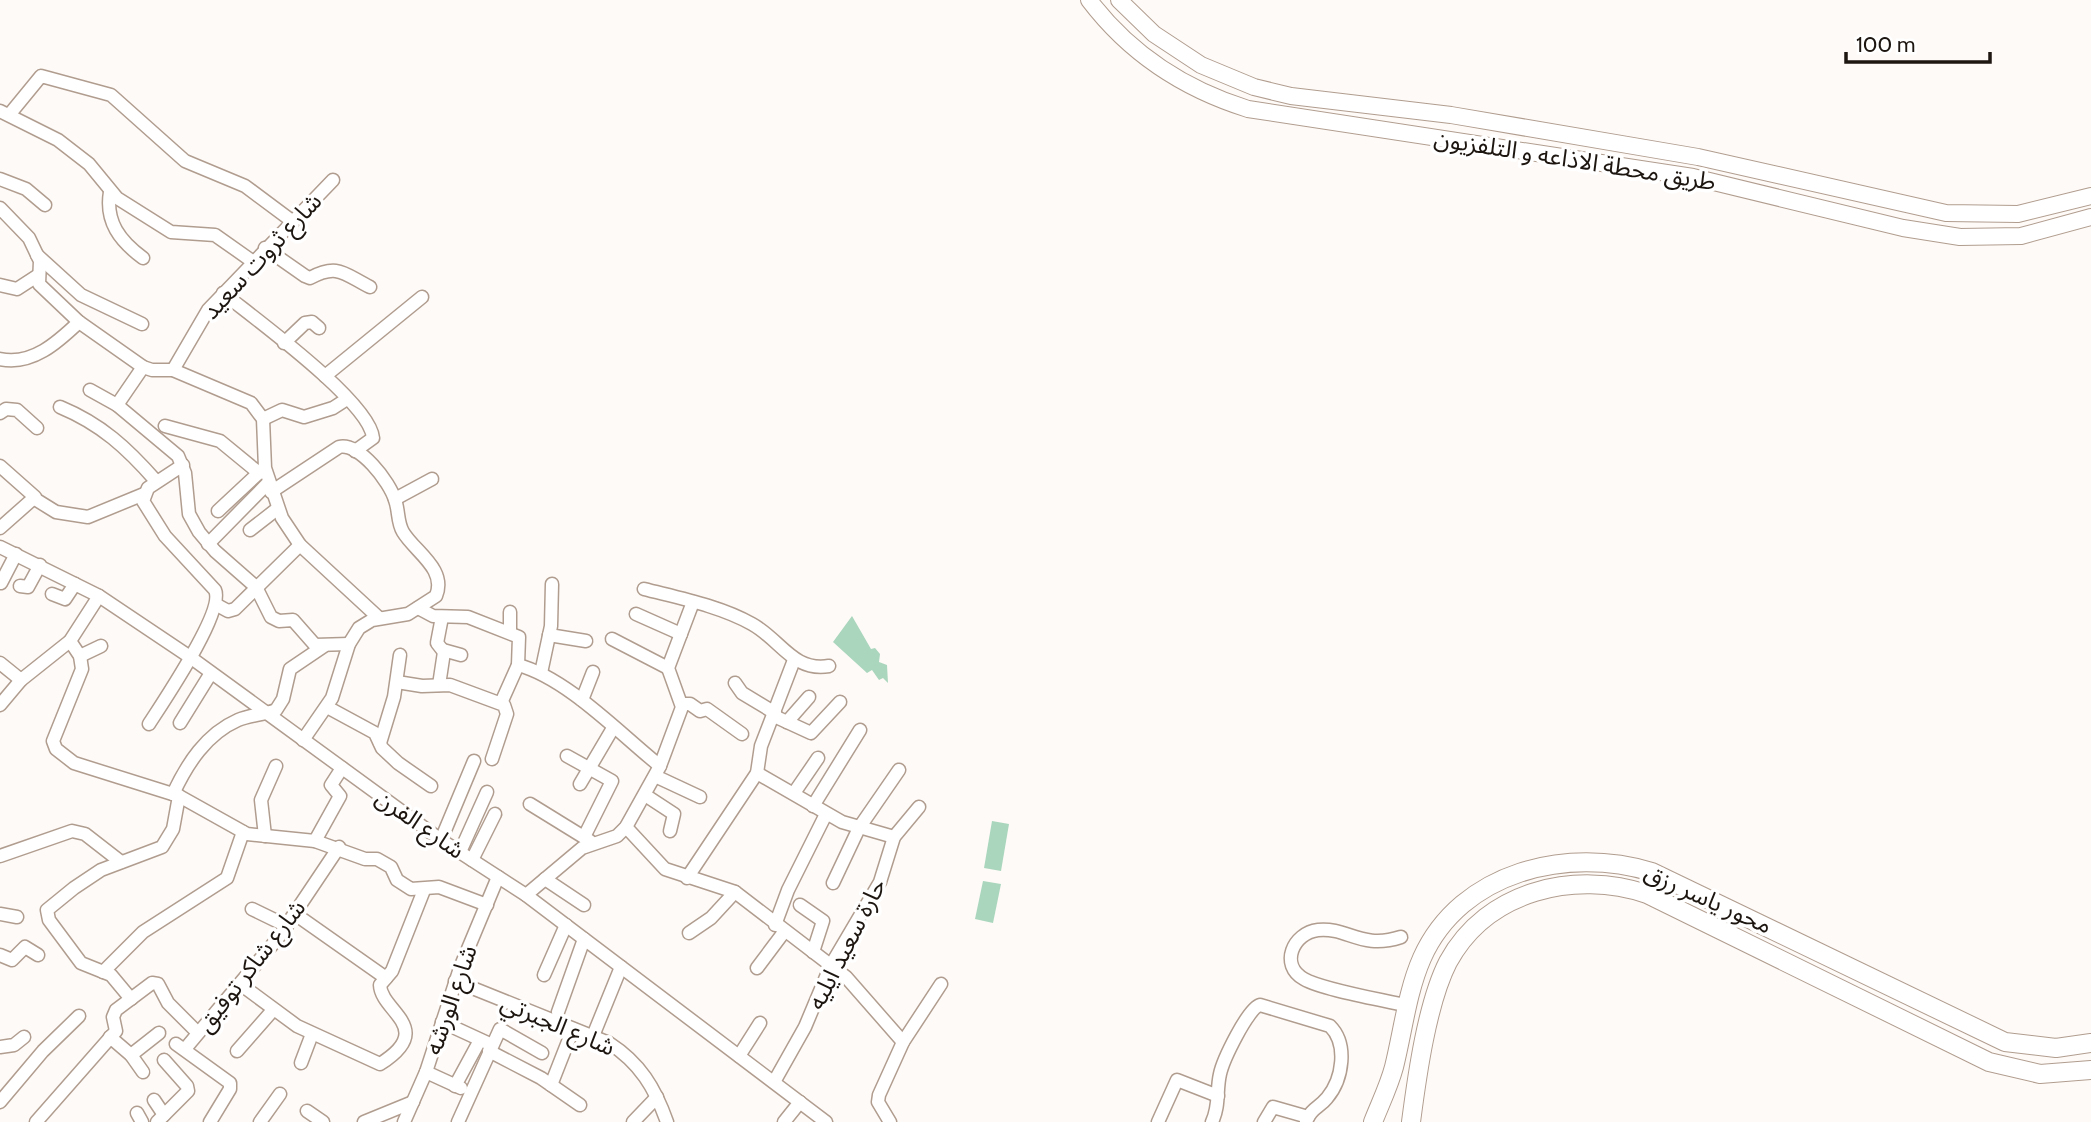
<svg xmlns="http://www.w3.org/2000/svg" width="2091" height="1122" font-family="Cabin,'Noto Sans Arabic',sans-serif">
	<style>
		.green { fill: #aad6bd }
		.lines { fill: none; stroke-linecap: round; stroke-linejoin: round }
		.street-casing { stroke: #b19d8f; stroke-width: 15 }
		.secondary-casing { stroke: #b19d8f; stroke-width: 18 }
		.primary-casing { stroke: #b19d8f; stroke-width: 20 }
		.street { stroke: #fff; stroke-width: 12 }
		.secondary { stroke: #fff; stroke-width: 16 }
		.primary { stroke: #fff; stroke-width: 18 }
		.labels { text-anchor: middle; stroke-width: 7; stroke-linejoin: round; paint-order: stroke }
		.street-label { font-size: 24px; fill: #1c1510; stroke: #fff }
	</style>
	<rect width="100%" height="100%" fill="#fefaf7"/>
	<g class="green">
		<polygon points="852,616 871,649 875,648 880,654 879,662 887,665 888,683 883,678 879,680 872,670 867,673 833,642"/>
		<polygon points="992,821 1009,824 1001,871 984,868"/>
		<polygon points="983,881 1001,884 993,923 975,919"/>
	</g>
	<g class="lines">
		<defs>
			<g id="street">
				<polyline points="0,111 58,140 89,164 117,198 171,232 215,235 252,261"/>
				<polyline points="9,115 41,76 111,95 185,161 245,186 292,221"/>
				<polyline points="0,179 26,189 45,205"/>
				<path d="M110,192C105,222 120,241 143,258"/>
				<polyline points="0,208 29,238 40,261 39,284 79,322 143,367 152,370 173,370 251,403 263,419 265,468 282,518 300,545 379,618"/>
				<path d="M265,248L305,276L310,278C338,263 344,274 370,287"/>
				<polyline points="37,255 81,295 142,324"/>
				<polyline points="0,285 17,289 37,276"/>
				<path d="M223,293C254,318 370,402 373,438L355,451"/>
				<polyline points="284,343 305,323 312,322 319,328"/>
				<path d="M0,359C32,366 58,342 79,322"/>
				<polyline points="173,370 208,310 333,180"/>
				<polyline points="325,376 422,297"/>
				<polyline points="90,390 117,405 178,456 185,473 189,514 199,532 215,551 256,587 271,617 279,621 293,620 315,645 349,644"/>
				<polyline points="117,405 143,367"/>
				<path d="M60,407C101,424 127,448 156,481"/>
				<polyline points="0,413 6,409 17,410 37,428"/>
				<polyline points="263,419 282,410 304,417 333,408 347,399"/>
				<polyline points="165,426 220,441 259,473"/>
				<polyline points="0,466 35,497 0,528"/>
				<path d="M271,492L339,447C359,442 390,482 395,500C399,510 397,522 403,532C415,552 447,569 436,596L408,614L372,620L359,628L349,644L332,698L303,740"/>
				<polyline points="35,499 56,512 88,517 144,494"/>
				<polyline points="395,499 432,479"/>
				<polyline points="218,511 264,468"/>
				<polyline points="250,530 277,509"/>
				<polyline points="208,544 268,483"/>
				<polyline points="0,547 99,596 190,657 441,840 526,895 826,1122"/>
				<polyline points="1,583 16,554"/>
				<polyline points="20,586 28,587 40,565"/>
				<path d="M644,589C679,598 720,606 752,624C781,640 793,672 829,666"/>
				<polyline points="52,594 65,599 75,584"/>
				<polyline points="217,605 228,611 235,609 300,545"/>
				<polyline points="418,608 433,616 468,617 519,637 518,665 501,703"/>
				<polyline points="636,614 681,634"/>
				<polyline points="510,631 510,612"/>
				<polyline points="549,635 586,641"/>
				<polyline points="612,639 668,668"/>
				<polyline points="70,641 80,656 82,669 53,741 56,749 74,763 179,796 247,834 315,841 365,859 377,859 391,867 397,880 411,889 439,887 487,905"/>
				<polyline points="443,650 461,655"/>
				<polyline points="80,656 101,646"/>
				<polyline points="0,663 21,680"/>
				<path d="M518,665C567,678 620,734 660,766"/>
				<polyline points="541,673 551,626 552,584"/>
				<polyline points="397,682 422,686 450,685 504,705 507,714 492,759"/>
				<polyline points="735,683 742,693 775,713"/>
				<polyline points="439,685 444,652 437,643 442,617"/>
				<polyline points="582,700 593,672"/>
				<polyline points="683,704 690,704 700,711 707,709 742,734"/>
				<polyline points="0,705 21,680 70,641 99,596"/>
				<polyline points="327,707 375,733 382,748 398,763 431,786"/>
				<polyline points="774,716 811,733 840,702"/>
				<polyline points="787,722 809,697"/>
				<polyline points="180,723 211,673"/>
				<path d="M149,724C163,702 225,611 215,590L165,536L143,501L148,488L183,465"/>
				<polyline points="380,743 394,697 400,655"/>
				<polyline points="567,756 612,781 584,837"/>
				<polyline points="757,773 842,822 894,837"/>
				<polyline points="655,776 700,797"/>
				<polyline points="580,784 613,728"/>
				<polyline points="794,793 818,758"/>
				<path d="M173,794C187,764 206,734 238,720C250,715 263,715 276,710L283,699L290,669L324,646"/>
				<polyline points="645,795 674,814 670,831"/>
				<polyline points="530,804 590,841"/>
				<polyline points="813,806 860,730"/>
				<polyline points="626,827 665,869 735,892 846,977 903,1042"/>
				<polyline points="265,836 261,800 276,766"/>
				<polyline points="441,840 474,761"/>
				<polyline points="315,841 340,796 331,785 342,768"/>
				<polyline points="460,852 487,792"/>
				<polyline points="0,856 72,831 85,834 121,862"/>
				<polyline points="472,860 495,814"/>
				<polyline points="687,878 757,773 761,746 794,660"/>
				<polyline points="545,879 584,905"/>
				<polyline points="833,883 859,828 899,770"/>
				<polyline points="526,895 582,848 617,836 626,827 660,766 682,707 668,668 693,602"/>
				<polyline points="800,905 823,921 813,952"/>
				<polyline points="252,909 287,926"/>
				<polyline points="0,914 17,917"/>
				<polyline points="295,914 386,978"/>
				<polyline points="775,925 788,890 826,814"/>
				<polyline points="689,933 711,918 735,892"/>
				<path d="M1401,937C1361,950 1348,927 1318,930C1293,933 1279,965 1304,979C1323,990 1384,1000 1408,1006"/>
				<polyline points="0,955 12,960 25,947 38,955"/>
				<polyline points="757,968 784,932"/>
				<polyline points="103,972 143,932 227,878 243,832"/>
				<polyline points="544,975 566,925"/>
				<path d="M455,981L609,1043C640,1063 655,1088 667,1122"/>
				<path d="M240,984L297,1026L380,1064C437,1028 381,1012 380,985L392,971L424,890"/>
				<polyline points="131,999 111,975 81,963 49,920 47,910 74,888 101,870 162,847 173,829 179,796"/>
				<polyline points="558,1012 584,939"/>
				<polyline points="442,1022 492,1045"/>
				<polyline points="593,1036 621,967"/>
				<polyline points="110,1037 131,1055 143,1072"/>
				<polyline points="176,1044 230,1083 230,1089 210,1122"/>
				<polyline points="0,1047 14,1045 24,1037"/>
				<polyline points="185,1049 278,938 339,847"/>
				<polyline points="237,1051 273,1010"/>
				<polyline points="489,1051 541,1078 580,1105"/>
				<polyline points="131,1055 159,1033"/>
				<polyline points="739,1056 760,1023"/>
				<polyline points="301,1063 312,1034"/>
				<polyline points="426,1072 461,1088"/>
				<polyline points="774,1082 805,1027 831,965 880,882 894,837 919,807"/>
				<polyline points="551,1085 573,1029"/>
				<polyline points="455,1086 480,1040"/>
				<polyline points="154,1100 164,1115"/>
				<polyline points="0,1102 43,1051 79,1016"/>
				<polyline points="307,1111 323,1122"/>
				<polyline points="137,1113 142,1122"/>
				<polyline points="36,1122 116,1031 113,1017 116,1010 152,983 158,984 168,1003 197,1032"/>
				<polyline points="157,1122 188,1091 187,1086 164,1060"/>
				<polyline points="260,1122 280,1094"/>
				<polyline points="364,1122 413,1102"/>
				<polyline points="404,1122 426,1072 460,968 498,877"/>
				<polyline points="458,1122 500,1029 542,1053"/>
				<polyline points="633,1122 657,1097"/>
				<polyline points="784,1122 800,1102"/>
				<polyline points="890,1122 878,1102 879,1095 903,1042 941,984"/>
				<polyline points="1158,1122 1177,1080 1218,1096"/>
				<path d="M1212,1122C1220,1105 1216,1091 1220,1074C1223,1060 1248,1008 1260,1005L1330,1026C1348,1044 1343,1079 1327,1098C1319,1108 1311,1108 1306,1122"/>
				<polyline points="1264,1122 1273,1107 1308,1117"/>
			</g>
			<g id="secondary">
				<path d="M1089,0C1130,54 1184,89 1248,109L1693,177L1903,228L1960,237L2021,236L2091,217"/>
				<polyline points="1119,0 1154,34 1201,65 1254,87 1291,96 1451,115 1698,157 1946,213 2018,214 2091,196"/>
			</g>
			<g id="primary">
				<path d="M1373,1122C1380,1104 1389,1086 1394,1067C1403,1031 1407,992 1422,958C1461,871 1568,846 1652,872L2005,1042L2056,1048L2091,1043"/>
				<path d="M1411,1122C1417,1076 1427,1003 1448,962C1487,890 1575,870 1647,894L1989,1062L2040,1074L2091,1070"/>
			</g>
		</defs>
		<use href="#street" class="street-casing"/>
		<use href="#secondary" class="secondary-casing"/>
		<use href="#primary" class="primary-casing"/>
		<use href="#street" class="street"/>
		<use href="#secondary" class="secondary"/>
		<use href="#primary" class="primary"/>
	</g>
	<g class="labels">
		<g class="street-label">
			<text transform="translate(1575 160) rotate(9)" y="8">طريق محطة الاذاعه و التلفزيون</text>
			<text transform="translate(262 256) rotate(-47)" y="8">شارع ثروت سعيد</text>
			<text transform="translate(420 824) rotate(35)" y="8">شارع الفرن</text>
			<text transform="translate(1708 899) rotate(24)" y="8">محور ياسر رزق</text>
			<text transform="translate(847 944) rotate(-63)" y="8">حارة سعيد ايليه</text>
			<text transform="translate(251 966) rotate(-52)" y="8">شارع شاكر توفيق</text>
			<text transform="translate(451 1000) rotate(-71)" y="8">شارع الورشه</text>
			<text transform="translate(558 1025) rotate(23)" y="8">شارع الجبرتي</text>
		</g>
	</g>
	<path d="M1846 52v10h144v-10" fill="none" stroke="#1c1510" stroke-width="3.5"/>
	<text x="1856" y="52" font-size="21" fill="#1c1510" stroke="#ffffff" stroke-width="5" paint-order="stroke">100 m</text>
</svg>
